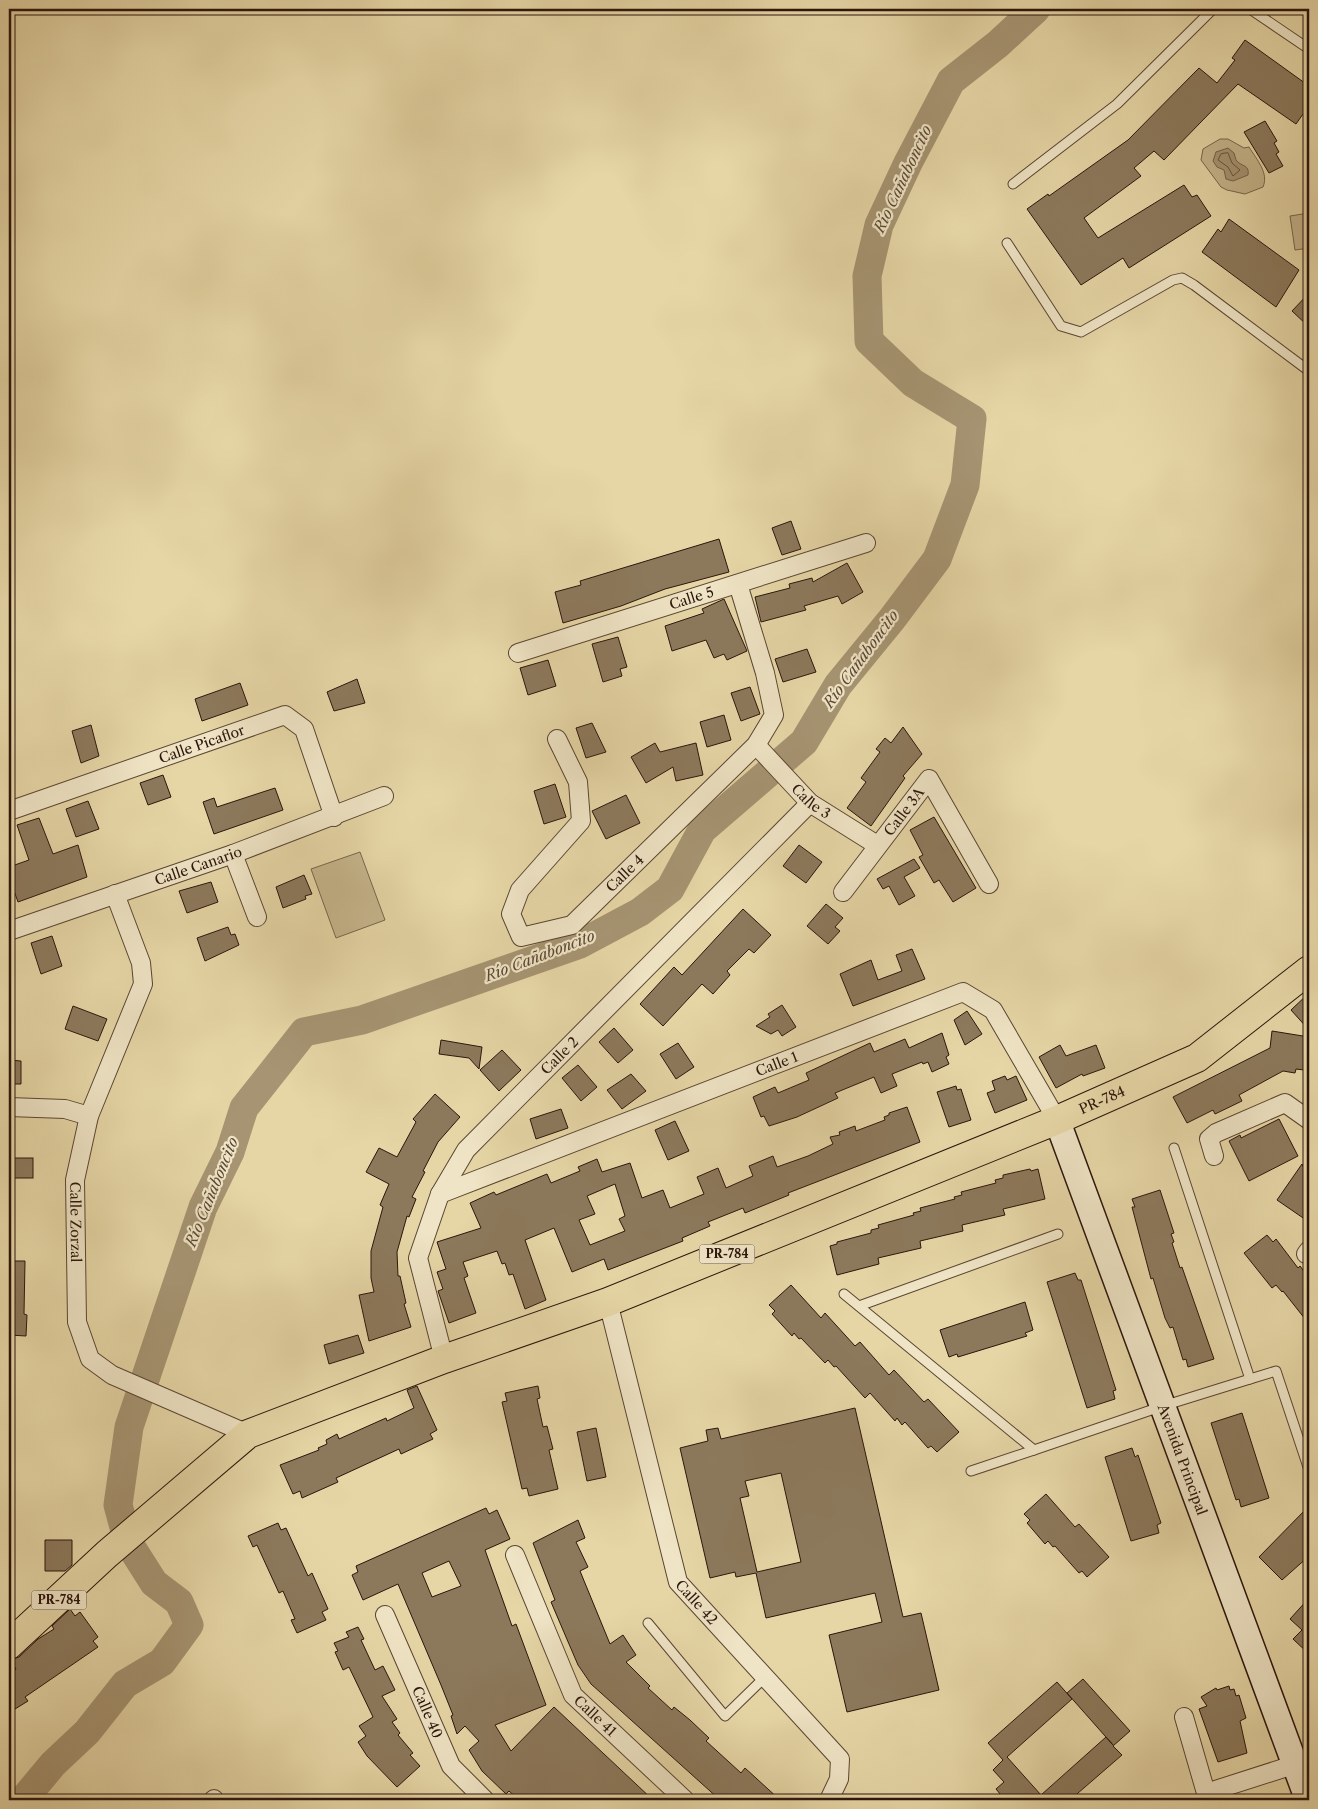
<svg xmlns="http://www.w3.org/2000/svg" width="1318" height="1809" font-family="'Libre Caslon Text',serif">
	<style>
		.green { fill: #c6b58c; stroke: #78654c }
		.water { fill: #a69472; stroke: #756149 }
		.lines { fill: none; stroke-linecap: round; stroke-linejoin: round }
		.shore { stroke: #68543f; stroke-width: 1 }
		.river { stroke: #a69472; stroke-width: 29 }
		.building { fill: #8c795c; stroke: #2b150c; fill-rule: evenodd }
		.lane-casing { stroke: #5a4532; stroke-width: 11 }
		.street-casing { stroke: #5a4532; stroke-width: 20 }
		.secondary-casing { stroke: #2b150c; stroke-width: 28 }
		.primary-casing { stroke: #2b150c; stroke-width: 30 }
		.lane { stroke: #efe4c5; stroke-width: 9 }
		.street { stroke: #efe4c5; stroke-width: 18 }
		.secondary { stroke: #efe4c5; stroke-width: 25 }
		.primary { stroke: #e6d6a6; stroke-width: 28 }
		.labels { text-anchor: middle; stroke-width: 4.5; stroke-linejoin: round; paint-order: stroke }
		.shield { fill: #efe4c5; stroke: #665344; stroke-width: 1 }
		.shield-label { font-size: 12px; font-weight: bold; fill: #2b150c }
		.street-label { font-size: 14px; fill: #2b150c; stroke: #efe4c5 }
		.water-label { font-size: 15px; font-style: italic; fill: #5c4835; stroke: #efe4c5 }
	</style>
	<rect width="100%" height="100%" fill="#e6d6a6"/>
	<filter id="stains"><feTurbulence type="fractalNoise" baseFrequency=".004" numOctaves="4"/><feColorMatrix values="0 0 0 0 .2 0 0 0 0 .09 0 0 0 0 .02 0 0 0 .5 -.17"/></filter>
	<radialGradient id="worn" r=".72"><stop offset=".6" stop-color="#630" stop-opacity="0"/><stop offset="1" stop-color="#630" stop-opacity=".3"/></radialGradient>
	<g class="green">
		<path d="M1220,139H1228L1244,148L1249,147C1257,160 1269,173 1263,187L1245,194L1227,190L1221,187L1201,160L1203,149Z"/>
		<polygon points="1309,213 1309,248 1295,250 1290,216"/>
		<polygon points="360,852 385,920 336,938 311,869"/>
	</g>
	<path class="water" d="M1228,148L1234,153L1236,160C1241,167 1250,164 1248,175L1233,181L1226,179L1224,170L1217,167L1213,161L1216,152Z"/>
	<g class="lines">
		<polygon class="shore" points="1228,153 1232,163 1240,170 1233,176 1228,167 1218,160 1221,154"/>
		<polyline class="river" points="23,1800 53,1764 87,1732 125,1684 162,1662 189,1625 179,1602 154,1583 128,1542 118,1505 129,1427 203,1207 230,1152 244,1108 304,1032 362,1020 580,944 640,912 670,889 702,830 804,742 838,685 892,619 937,559 965,485 972,419 913,383 869,341 867,276 879,225 908,163 951,81 998,44 1036,9"/>
	</g>
	<g class="building">
		<polygon points="1245,40 1309,86 1309,119 1303,114 1296,124 1238,84 1164,160 1154,151 1134,168 1141,176 1084,218 1098,238 1184,185 1192,197 1197,195 1211,216 1129,268 1123,258 1081,285 1027,209 1048,194 1049,196 1128,140 1199,68 1217,83 1235,60 1232,58"/>
		<polygon points="1265,121 1277,141 1274,143 1279,152 1276,154 1283,166 1269,173 1244,132"/>
		<polygon points="1229,219 1299,270 1276,307 1202,252 1218,229 1221,232"/>
		<polygon points="1309,293 1309,327 1292,311"/>
		<polygon points="791,521 801,549 782,555 772,528"/>
		<polygon points="719,539 729,572 665,589 621,606 563,623 555,592 581,585 580,581"/>
		<polygon points="847,563 863,592 842,604 838,596 804,606 806,610 761,622 755,597 790,588 789,584 812,578 813,582"/>
		<polygon points="724,599 747,651 727,660 724,654 714,658 706,640 672,651 665,626 704,613 702,609"/>
		<polygon points="618,637 627,667 620,669 622,676 603,682 592,644"/>
		<polygon points="807,649 816,672 783,682 775,659"/>
		<polygon points="548,660 556,686 528,695 520,668"/>
		<polygon points="357,679 365,703 334,711 327,692"/>
		<polygon points="240,683 248,705 202,721 195,699"/>
		<polygon points="750,687 760,714 741,721 731,693"/>
		<polygon points="724,715 731,740 707,747 700,722"/>
		<polygon points="592,723 606,752 586,758 576,728"/>
		<polygon points="91,725 99,756 81,763 72,731"/>
		<polygon points="903,727 922,754 903,776 905,778 871,826 847,808 866,782 861,778 880,752 876,749 885,738 891,743"/>
		<polygon points="655,743 660,752 696,743 703,775 676,781 673,767 646,783 631,757"/>
		<polygon points="163,775 171,797 148,805 140,783"/>
		<polygon points="555,784 566,817 544,824 534,791"/>
		<polygon points="275,788 283,810 214,834 203,802 214,798 217,807"/>
		<polygon points="626,795 640,823 606,839 592,811"/>
		<polygon points="88,801 99,829 76,837 66,809"/>
		<polygon points="934,817 976,888 953,902 939,880 934,883 919,857 923,855 910,830"/>
		<polygon points="39,818 53,854 78,845 87,877 18,902 9,877 9,867 29,860 17,825"/>
		<polygon points="799,845 822,862 806,883 783,866"/>
		<polygon points="914,859 920,868 904,877 915,896 899,905 889,886 883,889 877,879"/>
		<polygon points="304,875 312,894 305,896 306,899 283,908 276,887"/>
		<polygon points="211,882 218,902 187,913 179,891"/>
		<polygon points="826,904 843,918 835,927 840,931 828,944 807,926"/>
		<polygon points="743,909 771,935 754,953 749,949 727,971 730,975 713,994 702,984 663,1026 640,1004 674,967 682,975"/>
		<polygon points="228,927 231,935 235,934 239,945 205,961 197,938"/>
		<polygon points="52,936 62,966 41,974 31,943"/>
		<polygon points="912,949 925,979 853,1006 840,974 871,960 878,980 902,971 896,955"/>
		<polygon points="1309,993 1309,1030 1291,1010"/>
		<polygon points="782,1005 796,1027 782,1036 778,1030 771,1034 756,1026 770,1017 768,1014"/>
		<polygon points="73,1006 107,1019 98,1041 65,1029"/>
		<polygon points="967,1011 982,1034 965,1045 954,1020"/>
		<polygon points="614,1028 633,1050 618,1063 599,1042"/>
		<polygon points="1272,1031 1309,1037 1304,1070 1296,1069 1295,1073 1283,1071 1239,1095 1242,1101 1215,1114 1213,1110 1187,1123 1173,1097 1270,1048"/>
		<polygon points="942,1033 949,1055 946,1057 949,1064 932,1072 928,1062 923,1064 922,1062 892,1074 897,1086 881,1093 874,1077 835,1093 838,1098 797,1117 769,1126 764,1116 761,1117 753,1097 775,1087 778,1093 809,1080 806,1073 870,1043 874,1052 905,1039 909,1048"/>
		<polygon points="441,1040 482,1047 479,1069 469,1058 439,1054"/>
		<polygon points="678,1043 694,1067 676,1079 660,1054"/>
		<polygon points="1060,1045 1066,1056 1096,1045 1105,1068 1083,1076 1082,1074 1056,1088 1039,1057"/>
		<polygon points="502,1050 521,1070 499,1091 480,1070"/>
		<polygon points="9,1060 21,1061 21,1084 9,1084"/>
		<polygon points="578,1065 597,1087 581,1101 562,1078"/>
		<polygon points="631,1074 646,1091 622,1109 607,1090"/>
		<polygon points="1005,1076 1007,1080 1016,1076 1027,1100 995,1113 987,1093 995,1090 992,1081"/>
		<polygon points="956,1086 957,1090 961,1089 971,1120 949,1127 937,1092"/>
		<polygon points="435,1094 460,1117 438,1142 423,1171 425,1172 412,1197 416,1199 409,1217 407,1216 397,1252 398,1276 400,1276 406,1303 404,1304 411,1327 369,1341 359,1295 374,1292 371,1278 371,1251 383,1207 380,1205 389,1184 366,1172 379,1148 397,1157 416,1122 413,1119"/>
		<path d="M907,1107L920,1142L788,1193L789,1195L745,1213L743,1208L708,1222L710,1226L682,1238L683,1241L608,1270L604,1259L572,1272L554,1228L525,1240L546,1300L525,1309L513,1274L509,1275L505,1263L502,1264L497,1251L463,1262L468,1276L464,1278L476,1313L449,1323L438,1291L443,1289L437,1272L446,1269L437,1242L481,1228L470,1203L494,1192L496,1195L547,1174L551,1183L580,1171L578,1167L597,1159L602,1172L630,1163L642,1198L663,1190L670,1208L704,1194L697,1177L718,1168L726,1188L753,1176L749,1166L773,1156L777,1167L808,1156L833,1144L830,1137L840,1135L839,1132L855,1126L856,1131L885,1120L884,1117L889,1115V1113ZM615,1184L625,1216L619,1219L625,1231L590,1245L579,1220L595,1214L587,1196Z"/>
		<polygon points="561,1109 568,1128 536,1139 530,1119"/>
		<polygon points="1279,1119 1298,1156 1249,1181 1229,1141 1240,1135 1241,1138"/>
		<polygon points="675,1121 689,1151 668,1160 655,1130"/>
		<rect x="9" y="1158" width="24" height="20"/>
		<polygon points="1309,1160 1309,1222 1277,1200 1302,1164 1304,1168"/>
		<polygon points="1030,1169 1031,1171 1038,1169 1045,1199 1003,1209 1005,1215 962,1225 963,1231 920,1241 921,1248 878,1258 879,1264 837,1275 830,1246 837,1244 837,1242 871,1233 871,1230 879,1228 878,1225 914,1215 913,1213 921,1211 920,1208 955,1199 954,1197 962,1195 961,1192 996,1183 995,1180 1003,1178 1003,1175"/>
		<polygon points="1160,1190 1174,1233 1171,1234 1174,1242 1172,1243 1180,1268 1182,1267 1214,1359 1188,1367 1186,1359 1183,1360 1173,1327 1170,1328 1165,1318 1153,1278 1151,1279 1132,1207 1135,1207 1132,1199"/>
		<polygon points="1267,1235 1273,1242 1276,1239 1298,1268 1300,1266 1309,1278 1309,1324 1283,1291 1282,1292 1276,1285 1272,1288 1244,1253"/>
		<polygon points="9,1261 25,1261 24,1314 27,1315 26,1336 9,1335"/>
		<polygon points="1075,1273 1078,1280 1081,1280 1116,1390 1113,1391 1115,1399 1087,1408 1047,1282"/>
		<polygon points="791,1285 821,1318 825,1313 855,1346 860,1342 889,1375 894,1370 924,1402 928,1399 959,1432 937,1452 931,1446 928,1448 905,1422 902,1425 897,1418 895,1421 870,1393 865,1398 836,1366 834,1367 828,1360 825,1363 801,1338 799,1339 794,1333 792,1336 772,1314 775,1311 769,1305"/>
		<polygon points="1025,1302 1033,1330 1025,1333 1027,1336 958,1357 957,1354 949,1357 940,1330"/>
		<polygon points="358,1335 364,1353 329,1364 324,1345"/>
		<polygon points="417,1386 437,1430 430,1434 433,1439 401,1454 399,1449 336,1478 338,1482 302,1498 300,1491 293,1494 280,1465 319,1450 318,1448 327,1444 326,1440 337,1434 339,1439 386,1418 387,1421 414,1408 407,1390"/>
		<polygon points="538,1386 540,1398 537,1399 543,1427 547,1426 553,1449 549,1450 558,1489 529,1496 527,1488 522,1489 502,1402 507,1401 505,1393"/>
		<path d="M855,1408L903,1617L921,1613L939,1690L847,1712L829,1635L882,1622L875,1593L766,1618L756,1573L736,1577L735,1572L710,1578L680,1448L708,1441L706,1430L718,1428L721,1439ZM781,1473L801,1562L757,1572L740,1498L749,1496L745,1481Z"/>
		<polygon points="1242,1413 1269,1498 1241,1507 1239,1499 1236,1500 1211,1423"/>
		<polygon points="596,1428 606,1477 587,1481 577,1432"/>
		<polygon points="1132,1448 1135,1457 1138,1455 1161,1523 1157,1525 1159,1533 1131,1541 1105,1457"/>
		<polygon points="1046,1494 1075,1527 1079,1524 1109,1557 1087,1577 1082,1571 1079,1573 1055,1546 1053,1547 1048,1541 1045,1544 1027,1523 1030,1520 1024,1514"/>
		<polygon points="1309,1506 1309,1556 1282,1580 1259,1557"/>
		<path d="M486,1508L489,1514L497,1510L510,1539L485,1550L512,1626L516,1624L546,1705L495,1725L511,1751L554,1707L653,1800H519L509,1791L506,1794L482,1771L469,1750L479,1741L465,1726L457,1734L451,1716L453,1715L441,1685L398,1584L363,1600L352,1575L358,1572L356,1566ZM449,1561L461,1586L432,1597L422,1573Z"/>
		<polygon points="578,1520 585,1538 576,1542 588,1567 580,1571 610,1644 623,1635 636,1655 626,1662 650,1686 648,1688 672,1710 674,1707 690,1720 709,1738 706,1741 741,1773 745,1768 780,1800 720,1800 591,1684 578,1665 551,1602 555,1600 533,1543"/>
		<polygon points="278,1523 281,1530 286,1528 308,1576 312,1573 328,1609 322,1612 326,1620 297,1633 291,1620 295,1619 283,1591 279,1593 257,1545 253,1547 248,1536"/>
		<polygon points="45,1540 72,1540 72,1565 65,1571 45,1571"/>
		<polygon points="1309,1598 1309,1654 1293,1639 1302,1630 1290,1619"/>
		<polygon points="70,1609 75,1616 80,1612 98,1637 93,1641 98,1647 25,1697 28,1701 15,1709 9,1699 9,1674 16,1669 10,1660 19,1657 38,1639 54,1629 52,1626"/>
		<polygon points="358,1627 364,1639 361,1640 375,1670 383,1666 395,1690 382,1696 397,1719 392,1722 400,1733 398,1735 413,1753 410,1755 420,1766 397,1787 367,1756 358,1742 366,1736 359,1726 373,1717 349,1667 343,1670 335,1652 338,1651 334,1643 349,1637 346,1632"/>
		<polygon points="1083,1679 1130,1731 1113,1746 1122,1755 1070,1800 1005,1800 996,1789 1004,1782 993,1770 1003,1760 988,1743 1057,1682 1072,1699 1007,1757 1041,1795 1106,1737 1113,1745 1067,1693"/>
		<polygon points="1229,1686 1230,1690 1234,1689 1236,1696 1239,1695 1246,1718 1240,1721 1247,1753 1218,1762 1199,1709 1207,1706 1201,1697 1216,1688 1217,1690"/>
	</g>
	<g class="lines">
		<defs>
			<g id="lane">
				<polyline points="1250,9 1309,49"/>
				<polyline points="1013,184 1117,104 1213,9"/>
				<polyline points="1007,243 1061,326 1081,332 1173,280 1182,278 1194,285 1309,371"/>
				<polyline points="1174,1148 1250,1379 1276,1371 1308,1467"/>
				<polyline points="844,1294 1034,1450 1163,1406 1250,1379"/>
				<polyline points="859,1306 1058,1234"/>
				<polyline points="971,1471 1034,1450"/>
				<polyline points="648,1623 725,1716 765,1677"/>
			</g>
			<g id="street">
				<path id="s1" d="M518,653L866,543"/>
				<path id="s2" d="M557,739L578,782L581,821L520,890L511,914L521,937L572,925L756,745L774,715L765,673L738,584"/>
				<path id="s3" d="M756,745L810,803L877,845"/>
				<path id="s4" d="M9,811L285,715L304,729L334,817"/>
				<polyline points="233,854 257,917"/>
				<path id="s5" d="M843,892L929,779L989,884"/>
				<path id="s6" d="M115,894L141,963L143,984L89,1116L75,1180L77,1322L90,1359L112,1375L248,1434"/>
				<path id="s7" d="M9,931L233,854L384,796"/>
				<polyline points="9,1107 65,1109 89,1116"/>
				<polyline points="1214,1156 1209,1139 1216,1133 1285,1103 1309,1120"/>
				<path id="s8" d="M440,1194L963,992L993,1010L1057,1120"/>
				<polyline points="1306,1254 1309,1250"/>
				<path id="s9" d="M608,1302L678,1582L840,1759L839,1779L829,1800"/>
				<path id="s10" d="M444,1359L418,1258L440,1194L466,1150L810,803"/>
				<path id="s11" d="M515,1555L573,1695L685,1800"/>
				<path id="s12" d="M385,1615L451,1766L485,1800"/>
				<polyline points="1184,1717 1208,1800"/>
				<polyline points="1206,1793 1309,1760"/>
				<polyline points="213,1800 214,1799"/>
			</g>
			<g id="secondary">
				<path id="s13" d="M1057,1120L1308,1800"/>
			</g>
			<g id="primary">
				<path id="s14" d="M9,1645L107,1554L248,1434L444,1359L608,1302L1057,1120L1197,1058L1309,970"/>
			</g>
		</defs>
		<use href="#lane" class="lane-casing"/>
		<use href="#street" class="street-casing"/>
		<use href="#secondary" class="secondary-casing"/>
		<use href="#primary" class="primary-casing"/>
		<use href="#lane" class="lane"/>
		<use href="#street" class="street"/>
		<use href="#secondary" class="secondary"/>
		<use href="#primary" class="primary"/>
	</g>
	<g class="labels">
		<g class="shield">
			<rect x="699.5" y="1244.5" width="55" height="19" rx="4"/>
			<rect x="31.5" y="1590.5" width="55" height="19" rx="4"/>
		</g>
		<g class="shield-label">
			<text x="727" y="1258">PR-784</text>
			<text x="59" y="1604">PR-784</text>
		</g>
		<g class="street-label">
			<text dy="5" stroke="none"><textPath href="#s1" startOffset="182">Calle 5</textPath></text>
			<text dy="5" stroke="none"><textPath href="#s4" startOffset="204">Calle Picaflor</textPath></text>
			<text dy="5" stroke="none"><textPath href="#s3" startOffset="79">Calle 3</textPath></text>
			<text dy="5" stroke="none"><textPath href="#s5" startOffset="101">Calle 3A</textPath></text>
			<text dy="5" stroke="none"><textPath href="#s7" startOffset="200">Calle Canario</textPath></text>
			<text dy="5" stroke="none"><textPath href="#s2" startOffset="356">Calle 4</textPath></text>
			<text dy="5" stroke="none"><textPath href="#s10" startOffset="356">Calle 2</textPath></text>
			<text dy="5" stroke="none"><textPath href="#s8" startOffset="361">Calle 1</textPath></text>
			<text dy="5" stroke="none"><textPath href="#s14" startOffset="1236">PR-784</textPath></text>
			<text dy="5" stroke="none"><textPath href="#s6" startOffset="345">Calle Zorzal</textPath></text>
			<text dy="5" stroke="none"><textPath href="#s13" startOffset="362">Avenida Principal</textPath></text>
			<text dy="5" stroke="none"><textPath href="#s9" startOffset="316">Calle 42</textPath></text>
			<text dy="5" stroke="none"><textPath href="#s12" startOffset="106">Calle 40</textPath></text>
			<text dy="5" stroke="none"><textPath href="#s11" startOffset="182">Calle 41</textPath></text>
		</g>
		<g class="water-label">
			<text transform="translate(903 179) rotate(-65)" y="5">Río Cañaboncito</text>
			<text transform="translate(861 659) rotate(-54)" y="5">Río Cañaboncito</text>
			<text transform="translate(540 956) rotate(-21)" y="5">Río Cañaboncito</text>
			<text transform="translate(212 1192) rotate(-68)" y="5">Río Cañaboncito</text>
		</g>
	</g>
	<rect width="1318" height="1809" fill="none" stroke="#e6d6a6" stroke-width="30"/>
	<rect x="10" y="10" width="1298" height="1789" fill="none" stroke="#2b150c" stroke-width="2.5"/>
	<rect x="15" y="15" width="1288" height="1779" fill="none" stroke="#2b150c"/>
	<rect width="100%" height="100%" filter="url(#stains)"/>
	<rect width="100%" height="100%" fill="url(#worn)"/>
</svg>
